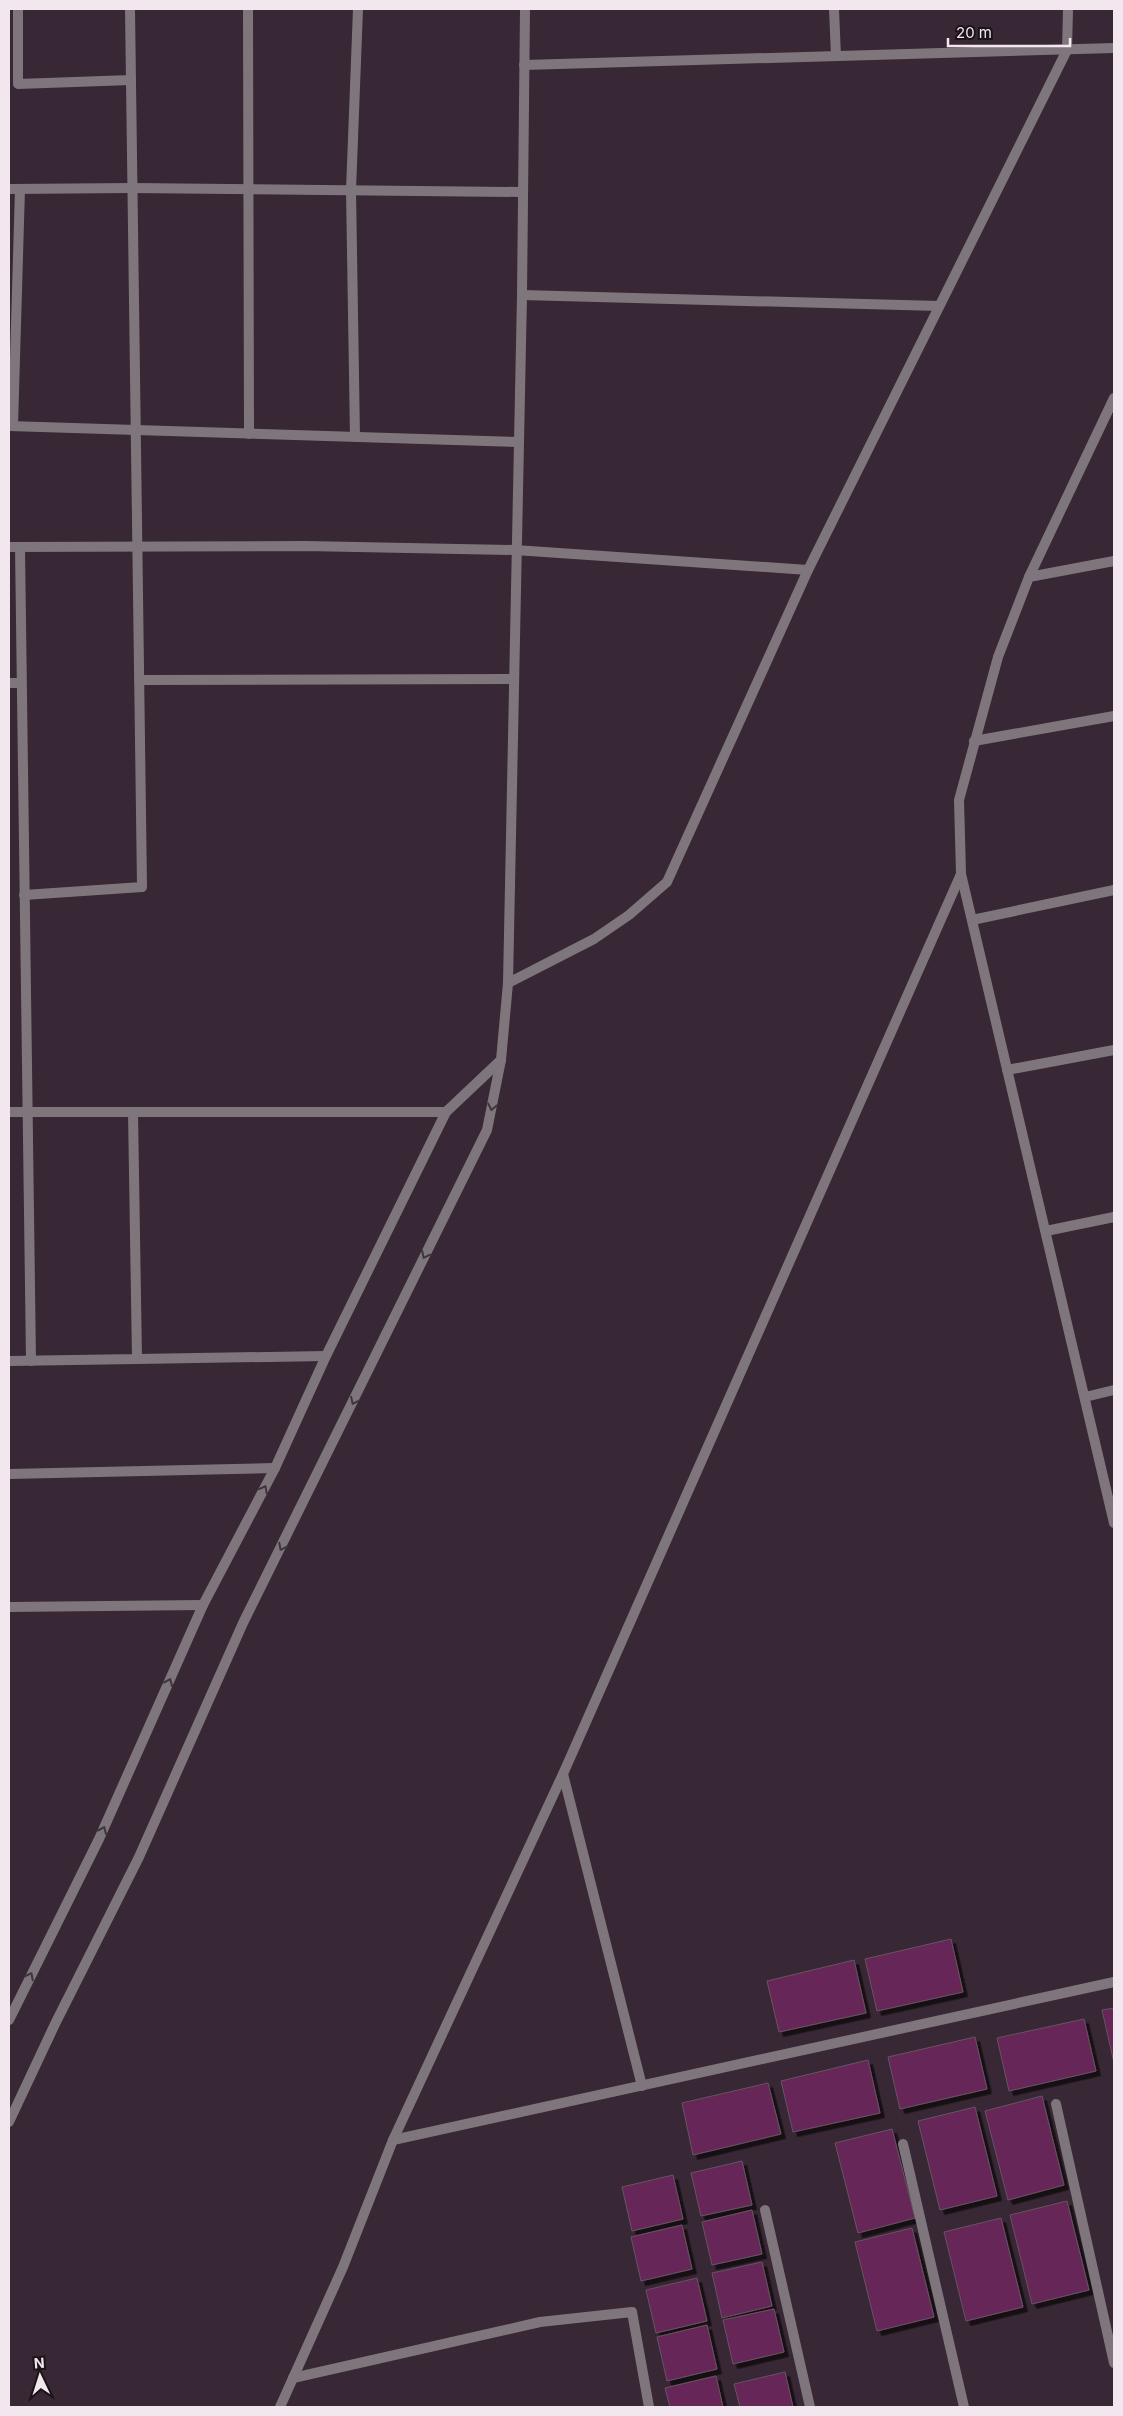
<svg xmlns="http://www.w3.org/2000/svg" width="1123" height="2416" font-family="Inter,sans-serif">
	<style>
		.building { fill: #662559; stroke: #675462; filter: url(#shadow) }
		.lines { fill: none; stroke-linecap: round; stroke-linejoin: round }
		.minor { stroke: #7f767d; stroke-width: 10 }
		.oneway { stroke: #3d363b }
	</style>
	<defs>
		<filter id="shadow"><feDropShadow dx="4.5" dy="4.5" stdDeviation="0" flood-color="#0009"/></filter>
	</defs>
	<rect width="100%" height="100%" fill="#382734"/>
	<g class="building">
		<polygon points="951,1939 963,1992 877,2011 865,1959"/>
		<polygon points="854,1960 866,2013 779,2032 767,1981"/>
		<polygon points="1114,2008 1114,2063 1102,2010"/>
		<polygon points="1084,2019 1096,2071 1009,2091 997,2038"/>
		<polygon points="975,2037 987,2089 900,2109 888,2057"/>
		<polygon points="868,2060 880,2113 793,2132 781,2081"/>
		<polygon points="768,2083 781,2134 693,2155 682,2103"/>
		<polygon points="1042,2096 1064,2185 1008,2200 985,2111"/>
		<polygon points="975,2107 997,2196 940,2210 918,2121"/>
		<polygon points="892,2129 915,2218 858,2233 835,2143"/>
		<polygon points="742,2161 752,2205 701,2216 691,2173"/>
		<polygon points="673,2175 683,2219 632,2231 622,2187"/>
		<polygon points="1067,2201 1089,2290 1032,2304 1010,2215"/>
		<polygon points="752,2210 762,2254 712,2265 702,2222"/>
		<polygon points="1001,2218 1023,2307 966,2321 944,2232"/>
		<polygon points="682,2225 692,2269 641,2281 631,2237"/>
		<polygon points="912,2228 934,2317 877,2331 855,2242"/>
		<polygon points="762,2262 772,2306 722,2318 712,2273"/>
		<polygon points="697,2278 707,2321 656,2333 646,2290"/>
		<polygon points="774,2309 784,2352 733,2364 723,2320"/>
		<polygon points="707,2325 717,2369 667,2381 657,2337"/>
		<polygon points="785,2372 793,2407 740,2407 734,2384"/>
		<polygon points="716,2376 723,2407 670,2407 665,2388"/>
	</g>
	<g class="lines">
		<g class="minor">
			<polyline points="18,9 18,84 131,80"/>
			<polyline points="248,9 249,434"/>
			<polyline points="834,9 836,56"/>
			<polyline points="524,65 1114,48"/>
			<polyline points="9,189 132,188 522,192"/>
			<polyline points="522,295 939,306"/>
			<polyline points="1114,398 1029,577 998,657 959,800 961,874 1114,1523"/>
			<polyline points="9,426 518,442"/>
			<polyline points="13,426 20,189"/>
			<polyline points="355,437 351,190 358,9"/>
			<polyline points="9,547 305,546 515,550 808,570"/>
			<polyline points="20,547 31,1361"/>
			<polyline points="1029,577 1114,561"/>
			<polyline points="139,680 514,679"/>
			<polyline points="9,683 21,683"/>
			<polyline points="974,741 1114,716"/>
			<polyline points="24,895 142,887 130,9"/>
			<polyline points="972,920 1114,890"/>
			<polyline points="508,983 594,939 629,915 667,882 808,570 1067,50 1068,9"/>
			<polyline points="1007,1070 1114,1050"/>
			<polyline points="9,1112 446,1112"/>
			<polyline points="1046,1231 1114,1217"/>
			<polyline points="137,1359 326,1356"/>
			<polyline points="9,1361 137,1359 133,1112"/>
			<polyline points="1085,1397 1114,1390"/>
			<polyline points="9,1474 275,1468"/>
			<polyline points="9,1607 203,1605"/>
			<polyline points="563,1774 642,2086"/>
			<polyline points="9,2020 99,1839 203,1605 275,1468 326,1356 446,1112 501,1060"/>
			<polyline points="1056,2104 1114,2363"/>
			<polyline points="9,2122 55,2024 139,1857 243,1623 487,1130 501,1060 508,983 522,295 525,9"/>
			<polyline points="393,2140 1114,1982"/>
			<polyline points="903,2144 964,2407"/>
			<polyline points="765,2210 810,2407"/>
			<polyline points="293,2378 540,2322 632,2312 649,2407"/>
			<polyline points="280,2407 343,2267 393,2140 563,1774 961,874"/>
		</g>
	</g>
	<defs><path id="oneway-chevron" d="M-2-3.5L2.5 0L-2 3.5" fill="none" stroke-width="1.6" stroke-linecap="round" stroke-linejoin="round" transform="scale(1.25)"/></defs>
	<g class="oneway">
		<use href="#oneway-chevron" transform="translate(492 1107) rotate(102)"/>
		<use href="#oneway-chevron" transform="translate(425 1255) rotate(116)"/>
		<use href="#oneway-chevron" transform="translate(354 1401) rotate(116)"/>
		<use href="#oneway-chevron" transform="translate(264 1489) rotate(-62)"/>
		<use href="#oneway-chevron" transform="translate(282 1547) rotate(117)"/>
		<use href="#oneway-chevron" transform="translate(169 1682) rotate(-66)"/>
		<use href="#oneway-chevron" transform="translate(103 1830) rotate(-66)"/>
		<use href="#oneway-chevron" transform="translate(30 1976) rotate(-63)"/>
	</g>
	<rect width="1123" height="2416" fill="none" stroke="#f3e7ef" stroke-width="20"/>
	<g transform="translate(40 2376) rotate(356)" stroke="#1a1318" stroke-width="4" paint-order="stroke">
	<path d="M0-4L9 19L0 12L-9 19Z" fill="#f3e7ef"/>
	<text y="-8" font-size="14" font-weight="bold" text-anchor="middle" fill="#f3e7ef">N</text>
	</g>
	<path d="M948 38v8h122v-8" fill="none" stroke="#f3e7ef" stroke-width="2.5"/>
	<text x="956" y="38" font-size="15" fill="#f3e7ef" stroke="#1a1318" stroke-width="4" paint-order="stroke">20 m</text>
</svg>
